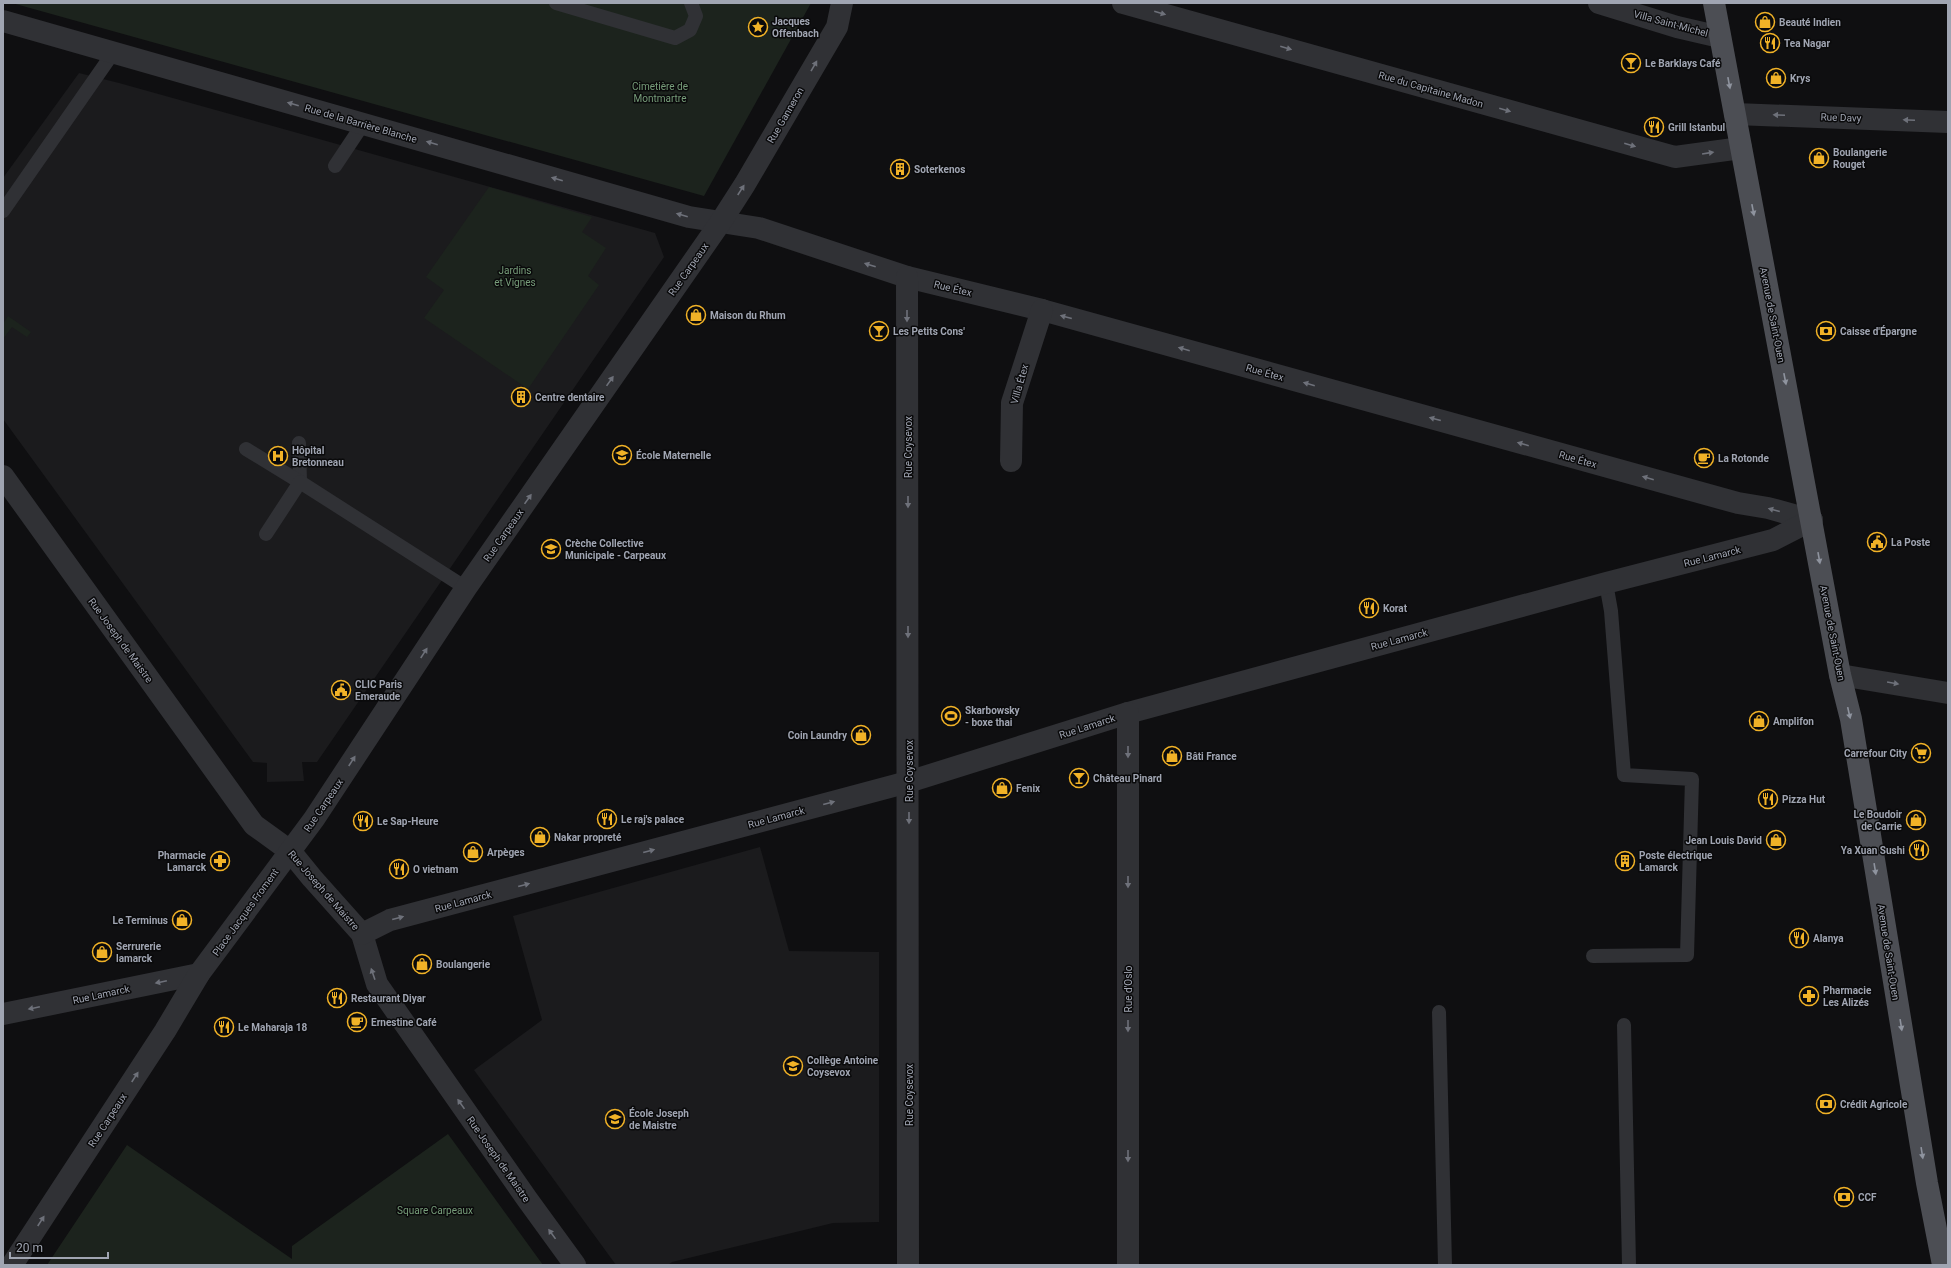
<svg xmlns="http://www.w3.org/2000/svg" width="1951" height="1268" font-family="Roboto,sans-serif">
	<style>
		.built { fill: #1b1b1d }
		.green { fill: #1c231d }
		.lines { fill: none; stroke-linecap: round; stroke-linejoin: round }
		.lane { stroke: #303135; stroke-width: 14 }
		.street { stroke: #303135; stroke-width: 22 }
		.primary { stroke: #4c4e54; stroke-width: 22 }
		.oneway { fill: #6e717a }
		.oneway2 { fill: #8f949f }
		.labels { text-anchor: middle; stroke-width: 3; stroke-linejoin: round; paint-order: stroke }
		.poi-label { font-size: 10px; font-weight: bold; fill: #a0a5b2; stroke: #0a0a0b; text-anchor: start }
		.street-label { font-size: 10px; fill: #a0a5b2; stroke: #0a0a0b }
		.park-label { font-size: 10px; fill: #779d7a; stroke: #0a0a0b }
	</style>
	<rect width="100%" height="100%" fill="#0f0f11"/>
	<g class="built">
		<polygon points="79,73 119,83 655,233 664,257 317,762 302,762 304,781 267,782 267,763 253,762 3,419 3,178"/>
		<polygon points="760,847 789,951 879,952 879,1222 833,1223 672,1262 668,1265 616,1265 474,1070 542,1020 513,916"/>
	</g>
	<g class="green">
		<polygon points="12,3 811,3 704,196"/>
		<polygon points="489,187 592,217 582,232 606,248 588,276 599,285 528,389 424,318 444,290 426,277"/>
		<polygon points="8,316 31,332 27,337 12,327 3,339 3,324"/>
		<polygon points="448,1134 543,1265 47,1265 127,1145 292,1259 292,1246"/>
	</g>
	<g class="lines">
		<g class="lane">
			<polyline points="556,3 675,38 690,30 696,16 691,3"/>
			<polyline points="335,166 363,124"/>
			<polyline points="3,211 113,53"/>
			<polyline points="299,443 300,482"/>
			<polyline points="246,449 300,482"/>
			<polyline points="266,534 300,482 466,588"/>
			<polyline points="1593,956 1687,955 1692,779 1624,775 1611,611 1606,583"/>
			<polyline points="1439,1012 1445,1265"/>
			<polyline points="1624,1025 1629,1265"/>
		</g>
		<g class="street">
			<polyline points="1123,3 1675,157 1741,148"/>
			<polyline points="1599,3 1677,27 1720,37"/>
			<polyline points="3,21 689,217 759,228 907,277 1042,310 1738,503 1768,508 1812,520"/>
			<polyline points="1735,114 1948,122"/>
			<polyline points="907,277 908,1265"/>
			<polyline points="1011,461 1012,403 1042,310"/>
			<polyline points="3,476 254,825 290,851 312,878 362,934 377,984 527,1199 575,1265"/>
			<polyline points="1840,675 1948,693"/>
			<polyline points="362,934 390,920 908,782 1128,713 1606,583 1773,540 1812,520"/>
			<polyline points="3,1014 199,974"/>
			<polyline points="12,1265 165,1031 199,974 314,819 466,588 720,223 745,184 837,27 842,3"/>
			<polyline points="1128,1265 1128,713"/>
		</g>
		<polyline class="primary" points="1714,3 1840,675 1851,719 1927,1183 1943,1265"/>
	</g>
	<defs><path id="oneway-solid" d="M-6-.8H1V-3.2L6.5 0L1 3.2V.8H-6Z"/></defs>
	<g class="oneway">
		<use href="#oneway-solid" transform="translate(1160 13) rotate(16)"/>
		<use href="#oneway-solid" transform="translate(1286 48) rotate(16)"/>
		<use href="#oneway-solid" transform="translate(814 66) rotate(-60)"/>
		<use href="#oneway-solid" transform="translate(293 104) rotate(-164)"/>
		<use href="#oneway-solid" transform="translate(1505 110) rotate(16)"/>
		<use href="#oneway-solid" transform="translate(1779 115) rotate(-178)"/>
		<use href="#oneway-solid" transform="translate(1909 120) rotate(-178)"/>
		<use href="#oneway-solid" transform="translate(432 143) rotate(-164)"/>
		<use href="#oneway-solid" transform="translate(1630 145) rotate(16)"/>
		<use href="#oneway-solid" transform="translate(1708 153) rotate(-9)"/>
		<use href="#oneway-solid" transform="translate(557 179) rotate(-164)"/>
		<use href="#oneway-solid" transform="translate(741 190) rotate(-57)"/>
		<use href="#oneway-solid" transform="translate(682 215) rotate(-164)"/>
		<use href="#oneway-solid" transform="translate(870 265) rotate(-162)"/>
		<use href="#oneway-solid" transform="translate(907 316) rotate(90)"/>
		<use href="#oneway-solid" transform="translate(1066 317) rotate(-165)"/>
		<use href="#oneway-solid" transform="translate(1184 349) rotate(-164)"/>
		<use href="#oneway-solid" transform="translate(610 381) rotate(-55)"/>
		<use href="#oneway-solid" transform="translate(1309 384) rotate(-164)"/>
		<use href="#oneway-solid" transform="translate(1435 419) rotate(-165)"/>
		<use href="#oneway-solid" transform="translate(1523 444) rotate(-164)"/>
		<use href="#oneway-solid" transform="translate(1648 478) rotate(-164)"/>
		<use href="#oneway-solid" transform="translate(528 499) rotate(-55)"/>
		<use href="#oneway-solid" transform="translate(908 502) rotate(90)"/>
		<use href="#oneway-solid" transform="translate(1774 510) rotate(-165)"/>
		<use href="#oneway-solid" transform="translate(908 632) rotate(90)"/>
		<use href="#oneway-solid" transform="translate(424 653) rotate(-57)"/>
		<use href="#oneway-solid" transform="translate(1893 683) rotate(10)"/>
		<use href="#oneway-solid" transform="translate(1128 752) rotate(90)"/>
		<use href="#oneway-solid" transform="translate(352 761) rotate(-57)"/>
		<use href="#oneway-solid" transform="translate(829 803) rotate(-15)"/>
		<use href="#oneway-solid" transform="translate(909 818) rotate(90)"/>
		<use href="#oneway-solid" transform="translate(649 851) rotate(-15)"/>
		<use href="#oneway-solid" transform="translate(1128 882) rotate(90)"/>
		<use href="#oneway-solid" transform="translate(524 885) rotate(-15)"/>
		<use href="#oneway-solid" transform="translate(398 918) rotate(-15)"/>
		<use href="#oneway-solid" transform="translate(373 974) rotate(-109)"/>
		<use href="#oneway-solid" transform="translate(161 982) rotate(168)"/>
		<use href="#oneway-solid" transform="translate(34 1008) rotate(168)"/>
		<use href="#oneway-solid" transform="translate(1128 1026) rotate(90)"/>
		<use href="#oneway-solid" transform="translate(135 1077) rotate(-57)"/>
		<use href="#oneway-solid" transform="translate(461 1104) rotate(-125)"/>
		<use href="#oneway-solid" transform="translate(1128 1156) rotate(90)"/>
		<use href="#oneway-solid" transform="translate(41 1221) rotate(-57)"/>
		<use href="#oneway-solid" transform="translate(552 1234) rotate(-126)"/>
	</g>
	<g class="oneway2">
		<use href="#oneway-solid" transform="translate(1729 83) rotate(79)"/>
		<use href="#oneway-solid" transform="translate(1753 210) rotate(79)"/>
		<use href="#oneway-solid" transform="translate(1785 379) rotate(79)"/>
		<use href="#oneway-solid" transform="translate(1819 558) rotate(80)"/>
		<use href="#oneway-solid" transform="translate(1849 713) rotate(77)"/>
		<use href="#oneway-solid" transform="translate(1875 869) rotate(81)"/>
		<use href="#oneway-solid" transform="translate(1901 1025) rotate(81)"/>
		<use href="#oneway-solid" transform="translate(1922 1153) rotate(81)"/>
	</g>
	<defs>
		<symbol id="shop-ring" viewBox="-11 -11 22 22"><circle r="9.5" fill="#0a0a0b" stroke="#f1b227" stroke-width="1.5"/><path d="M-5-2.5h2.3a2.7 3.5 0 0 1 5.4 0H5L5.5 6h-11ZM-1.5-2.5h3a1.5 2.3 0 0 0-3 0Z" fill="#f1b227"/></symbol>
		<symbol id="sight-ring" viewBox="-11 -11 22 22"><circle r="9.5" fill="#0a0a0b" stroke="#f1b227" stroke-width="1.5"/><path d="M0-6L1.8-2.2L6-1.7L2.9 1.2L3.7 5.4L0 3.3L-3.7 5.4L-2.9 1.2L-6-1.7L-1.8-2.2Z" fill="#f1b227"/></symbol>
		<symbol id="restaurant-ring" viewBox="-11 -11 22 22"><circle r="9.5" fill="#0a0a0b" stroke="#f1b227" stroke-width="1.5"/><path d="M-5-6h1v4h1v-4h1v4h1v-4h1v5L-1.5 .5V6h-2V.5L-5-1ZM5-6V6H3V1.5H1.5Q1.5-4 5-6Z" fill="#f1b227"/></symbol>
		<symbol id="bar-ring" viewBox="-11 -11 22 22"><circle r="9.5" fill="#0a0a0b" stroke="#f1b227" stroke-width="1.5"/><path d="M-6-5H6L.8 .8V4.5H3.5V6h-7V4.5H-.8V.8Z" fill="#f1b227"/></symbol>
		<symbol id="building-ring" viewBox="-11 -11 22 22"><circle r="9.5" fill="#0a0a0b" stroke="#f1b227" stroke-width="1.5"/><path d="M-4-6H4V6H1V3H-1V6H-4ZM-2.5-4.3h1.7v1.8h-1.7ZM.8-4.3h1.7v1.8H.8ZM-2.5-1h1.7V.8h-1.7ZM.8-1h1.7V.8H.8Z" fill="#f1b227"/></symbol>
		<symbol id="bank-ring" viewBox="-11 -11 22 22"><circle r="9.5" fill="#0a0a0b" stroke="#f1b227" stroke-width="1.5"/><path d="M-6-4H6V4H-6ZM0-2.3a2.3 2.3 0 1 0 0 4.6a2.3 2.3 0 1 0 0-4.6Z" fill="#f1b227"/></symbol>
		<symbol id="school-ring" viewBox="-11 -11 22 22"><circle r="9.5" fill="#0a0a0b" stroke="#f1b227" stroke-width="1.5"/><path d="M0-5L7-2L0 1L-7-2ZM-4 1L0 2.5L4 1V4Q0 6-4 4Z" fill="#f1b227"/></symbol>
		<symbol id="hospital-ring" viewBox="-11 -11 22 22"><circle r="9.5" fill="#0a0a0b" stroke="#f1b227" stroke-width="1.5"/><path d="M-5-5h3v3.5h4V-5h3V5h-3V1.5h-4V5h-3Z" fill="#f1b227"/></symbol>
		<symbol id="cafe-ring" viewBox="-11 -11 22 22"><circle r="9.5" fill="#0a0a0b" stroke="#f1b227" stroke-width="1.5"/><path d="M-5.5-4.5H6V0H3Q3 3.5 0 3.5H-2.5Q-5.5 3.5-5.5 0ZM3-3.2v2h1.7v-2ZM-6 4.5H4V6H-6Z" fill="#f1b227"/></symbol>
		<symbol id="civic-ring" viewBox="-11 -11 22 22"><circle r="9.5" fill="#0a0a0b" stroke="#f1b227" stroke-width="1.5"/><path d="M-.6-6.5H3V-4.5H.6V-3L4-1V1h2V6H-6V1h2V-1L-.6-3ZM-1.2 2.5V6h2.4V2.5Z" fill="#f1b227"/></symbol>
		<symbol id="stadium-ring" viewBox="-11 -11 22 22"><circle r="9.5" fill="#0a0a0b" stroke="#f1b227" stroke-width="1.5"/><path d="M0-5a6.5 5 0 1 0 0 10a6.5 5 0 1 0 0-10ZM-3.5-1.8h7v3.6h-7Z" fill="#f1b227"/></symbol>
		<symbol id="supermarket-ring" viewBox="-11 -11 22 22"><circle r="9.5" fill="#0a0a0b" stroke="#f1b227" stroke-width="1.5"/><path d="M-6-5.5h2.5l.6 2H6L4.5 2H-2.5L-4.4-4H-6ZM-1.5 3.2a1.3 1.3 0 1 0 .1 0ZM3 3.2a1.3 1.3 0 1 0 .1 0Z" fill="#f1b227"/></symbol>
		<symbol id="pharmacy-ring" viewBox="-11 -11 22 22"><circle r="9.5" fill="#0a0a0b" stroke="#f1b227" stroke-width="1.5"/><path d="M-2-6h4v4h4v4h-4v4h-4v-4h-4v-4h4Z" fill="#f1b227"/></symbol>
	</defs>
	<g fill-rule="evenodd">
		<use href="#shop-ring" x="1754" y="11" width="22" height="22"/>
		<use href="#sight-ring" x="747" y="16" width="22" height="22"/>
		<use href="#restaurant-ring" x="1759" y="32" width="22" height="22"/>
		<use href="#bar-ring" x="1620" y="52" width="22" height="22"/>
		<use href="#shop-ring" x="1765" y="67" width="22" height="22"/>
		<use href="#restaurant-ring" x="1643" y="116" width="22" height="22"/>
		<use href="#shop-ring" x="1808" y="147" width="22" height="22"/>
		<use href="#building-ring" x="889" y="158" width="22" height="22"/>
		<use href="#shop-ring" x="685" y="304" width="22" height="22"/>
		<use href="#bar-ring" x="868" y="320" width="22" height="22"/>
		<use href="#bank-ring" x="1815" y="320" width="22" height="22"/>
		<use href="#building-ring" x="510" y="386" width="22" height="22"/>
		<use href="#school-ring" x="611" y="444" width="22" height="22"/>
		<use href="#hospital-ring" x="267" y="445" width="22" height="22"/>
		<use href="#cafe-ring" x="1693" y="447" width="22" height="22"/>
		<use href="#civic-ring" x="1866" y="531" width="22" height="22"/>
		<use href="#school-ring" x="540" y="538" width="22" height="22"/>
		<use href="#restaurant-ring" x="1358" y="597" width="22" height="22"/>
		<use href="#civic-ring" x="330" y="679" width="22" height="22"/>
		<use href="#stadium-ring" x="940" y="705" width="22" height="22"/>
		<use href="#shop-ring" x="1748" y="710" width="22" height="22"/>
		<use href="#shop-ring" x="850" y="724" width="22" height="22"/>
		<use href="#supermarket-ring" x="1910" y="742" width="22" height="22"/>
		<use href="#shop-ring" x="1161" y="745" width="22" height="22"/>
		<use href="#bar-ring" x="1068" y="767" width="22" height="22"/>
		<use href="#shop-ring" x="991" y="777" width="22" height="22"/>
		<use href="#restaurant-ring" x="1757" y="788" width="22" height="22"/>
		<use href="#restaurant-ring" x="596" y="808" width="22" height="22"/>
		<use href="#shop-ring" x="1905" y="809" width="22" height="22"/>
		<use href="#restaurant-ring" x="352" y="810" width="22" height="22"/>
		<use href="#shop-ring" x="529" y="826" width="22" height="22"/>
		<use href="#shop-ring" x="1765" y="829" width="22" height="22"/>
		<use href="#restaurant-ring" x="1908" y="839" width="22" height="22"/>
		<use href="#shop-ring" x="462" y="841" width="22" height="22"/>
		<use href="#pharmacy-ring" x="209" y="850" width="22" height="22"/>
		<use href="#building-ring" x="1614" y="850" width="22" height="22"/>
		<use href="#restaurant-ring" x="388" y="858" width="22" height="22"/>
		<use href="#shop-ring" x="171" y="909" width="22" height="22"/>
		<use href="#restaurant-ring" x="1788" y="927" width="22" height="22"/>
		<use href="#shop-ring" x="91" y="941" width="22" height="22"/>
		<use href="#shop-ring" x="411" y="953" width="22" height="22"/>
		<use href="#pharmacy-ring" x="1798" y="985" width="22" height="22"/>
		<use href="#restaurant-ring" x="326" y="987" width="22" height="22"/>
		<use href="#cafe-ring" x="346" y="1011" width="22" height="22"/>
		<use href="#restaurant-ring" x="213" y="1016" width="22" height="22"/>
		<use href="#school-ring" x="782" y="1055" width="22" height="22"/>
		<use href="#bank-ring" x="1815" y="1093" width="22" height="22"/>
		<use href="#school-ring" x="604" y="1108" width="22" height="22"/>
		<use href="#bank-ring" x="1833" y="1186" width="22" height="22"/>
	</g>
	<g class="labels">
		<g class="poi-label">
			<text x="772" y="25">Jacques<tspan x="772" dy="12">Offenbach</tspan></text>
			<text x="1779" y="26">Beauté Indien</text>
			<text x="1784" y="47">Tea Nagar</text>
			<text x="1645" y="67">Le Barklays Café</text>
			<text x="1790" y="82">Krys</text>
			<text x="1668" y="131">Grill Istanbul</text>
			<text x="1833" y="156">Boulangerie<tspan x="1833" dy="12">Rouget</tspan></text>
			<text x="914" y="173">Soterkenos</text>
			<text x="710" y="319">Maison du Rhum</text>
			<text x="893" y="335">Les Petits Cons'</text>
			<text x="1840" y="335">Caisse d'Épargne</text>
			<text x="535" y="401">Centre dentaire</text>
			<text x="292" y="454">Hôpital<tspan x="292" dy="12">Bretonneau</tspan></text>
			<text x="636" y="459">École Maternelle</text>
			<text x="1718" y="462">La Rotonde</text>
			<text x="1891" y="546">La Poste</text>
			<text x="565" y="547">Crèche Collective<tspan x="565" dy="12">Municipale - Carpeaux</tspan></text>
			<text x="1383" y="612">Korat</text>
			<text x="355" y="688">CLIC Paris<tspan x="355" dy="12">Emeraude</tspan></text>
			<text x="965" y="714">Skarbowsky<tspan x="965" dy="12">- boxe thai</tspan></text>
			<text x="1773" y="725">Amplifon</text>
			<text x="847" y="739" text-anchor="end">Coin Laundry</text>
			<text x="1907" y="757" text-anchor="end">Carrefour City</text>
			<text x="1186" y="760">Bâti France</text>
			<text x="1093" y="782">Château Pinard</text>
			<text x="1016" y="792">Fenix</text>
			<text x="1782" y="803">Pizza Hut</text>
			<text x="1902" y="818" text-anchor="end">Le Boudoir<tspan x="1902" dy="12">de Carrie</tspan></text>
			<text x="621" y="823">Le raj's palace</text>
			<text x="377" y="825">Le Sap-Heure</text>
			<text x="554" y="841">Nakar propreté</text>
			<text x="1762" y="844" text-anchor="end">Jean Louis David</text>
			<text x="1905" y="854" text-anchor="end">Ya Xuan Sushi</text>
			<text x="487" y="856">Arpèges</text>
			<text x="206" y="859" text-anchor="end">Pharmacie<tspan x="206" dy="12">Lamarck</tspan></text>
			<text x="1639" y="859">Poste électrique<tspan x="1639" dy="12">Lamarck</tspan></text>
			<text x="413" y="873">O vietnam</text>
			<text x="168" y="924" text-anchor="end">Le Terminus</text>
			<text x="1813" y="942">Alanya</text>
			<text x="116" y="950">Serrurerie<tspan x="116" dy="12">lamarck</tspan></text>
			<text x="436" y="968">Boulangerie</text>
			<text x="1823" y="994">Pharmacie<tspan x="1823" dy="12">Les Alizés</tspan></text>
			<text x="351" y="1002">Restaurant Diyar</text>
			<text x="371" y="1026">Ernestine Café</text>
			<text x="238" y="1031">Le Maharaja 18</text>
			<text x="807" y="1064">Collège Antoine<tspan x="807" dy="12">Coysevox</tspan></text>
			<text x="1840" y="1108">Crédit Agricole</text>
			<text x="629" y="1117">École Joseph<tspan x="629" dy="12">de Maistre</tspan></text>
			<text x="1858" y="1201">CCF</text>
		</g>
		<g class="street-label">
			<text transform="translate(1671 23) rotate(15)" y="4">Villa Saint-Michel</text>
			<text transform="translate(1431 89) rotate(16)" y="4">Rue du Capitaine Madon</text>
			<text transform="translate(785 115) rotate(-60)" y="4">Rue Ganneron</text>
			<text transform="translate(1841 117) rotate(2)" y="4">Rue Davy</text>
			<text transform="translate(361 123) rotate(16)" y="4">Rue de la Barrière Blanche</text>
			<text transform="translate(688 269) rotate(-55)" y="4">Rue Carpeaux</text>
			<text transform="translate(953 288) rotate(14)" y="4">Rue Étex</text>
			<text transform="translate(1773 315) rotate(79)" y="4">Avenue de Saint-Ouen</text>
			<text transform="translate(1265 372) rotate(16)" y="4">Rue Étex</text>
			<text transform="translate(1019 384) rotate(-74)" y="4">Villa Étex</text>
			<text transform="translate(908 447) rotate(-90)" y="4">Rue Coysevox</text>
			<text transform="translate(1578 459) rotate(16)" y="4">Rue Étex</text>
			<text transform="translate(503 535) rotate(-55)" y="4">Rue Carpeaux</text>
			<text transform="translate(1712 556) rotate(-14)" y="4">Rue Lamarck</text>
			<text transform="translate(1833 633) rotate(79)" y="4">Avenue de Saint-Ouen</text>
			<text transform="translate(1399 639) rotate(-15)" y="4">Rue Lamarck</text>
			<text transform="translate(121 640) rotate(54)" y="4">Rue Joseph de Maistre</text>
			<text transform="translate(1087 726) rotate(-18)" y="4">Rue Lamarck</text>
			<text transform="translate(909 771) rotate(-90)" y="4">Rue Coysevox</text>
			<text transform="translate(323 805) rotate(-56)" y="4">Rue Carpeaux</text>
			<text transform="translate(776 817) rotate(-15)" y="4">Rue Lamarck</text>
			<text transform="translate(324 890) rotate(49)" y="4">Rue Joseph de Maistre</text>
			<text transform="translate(463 901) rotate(-15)" y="4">Rue Lamarck</text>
			<text transform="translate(245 912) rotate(-54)" y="4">Place Jacques Froment</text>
			<text transform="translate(1889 952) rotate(81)" y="4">Avenue de Saint-Ouen</text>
			<text transform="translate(1128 989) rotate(-90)" y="4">Rue d'Oslo</text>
			<text transform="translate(101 994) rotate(-12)" y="4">Rue Lamarck</text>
			<text transform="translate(909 1095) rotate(-90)" y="4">Rue Coysevox</text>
			<text transform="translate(107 1120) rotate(-57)" y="4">Rue Carpeaux</text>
			<text transform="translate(499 1159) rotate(55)" y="4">Rue Joseph de Maistre</text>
		</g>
		<g class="park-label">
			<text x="660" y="90">Cimetière de<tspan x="660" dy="12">Montmartre</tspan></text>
			<text x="515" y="274">Jardins<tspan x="515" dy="12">et Vignes</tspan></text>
			<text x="435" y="1214">Square Carpeaux</text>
		</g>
	</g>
	<rect width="1951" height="1268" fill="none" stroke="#a0a5b2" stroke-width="8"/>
	<path d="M10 1252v6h98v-6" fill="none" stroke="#a0a5b2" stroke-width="2"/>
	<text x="16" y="1252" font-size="12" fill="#a0a5b2" stroke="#0a0a0b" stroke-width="3" paint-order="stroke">20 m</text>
</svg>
